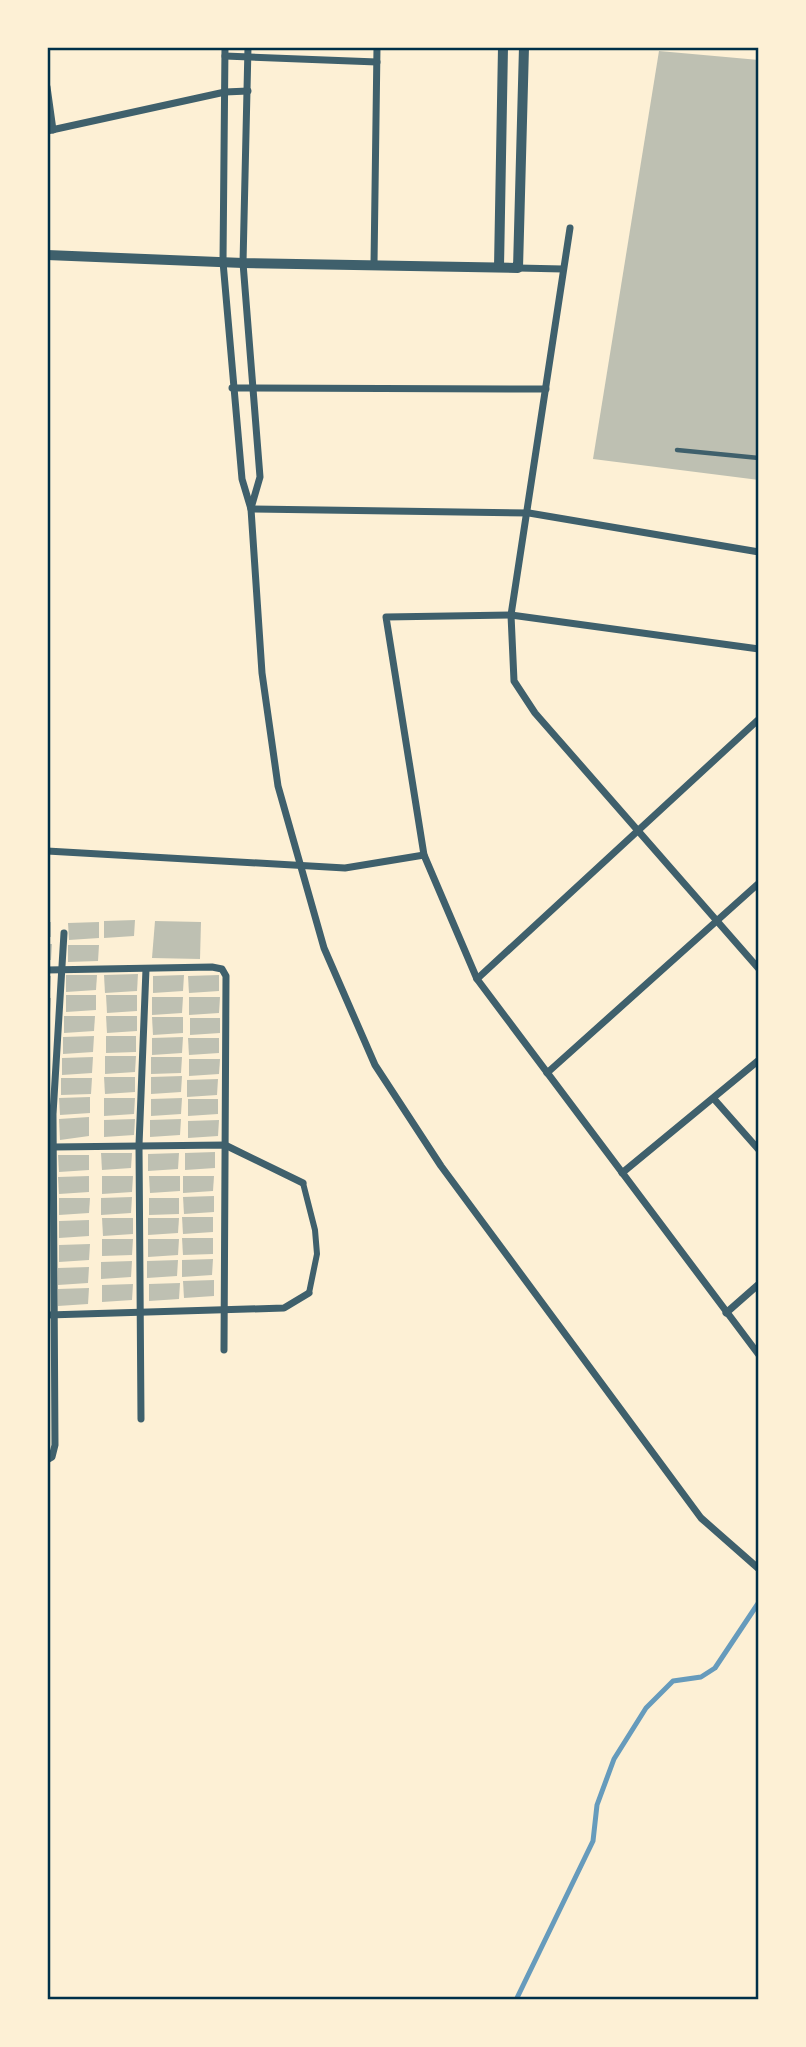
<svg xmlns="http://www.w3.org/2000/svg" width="806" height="2047" font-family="'Alegreya Sans',sans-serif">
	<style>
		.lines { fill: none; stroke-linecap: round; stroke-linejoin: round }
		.stream { stroke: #669bbc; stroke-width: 5 }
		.building { fill: #bec0b2 }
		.service { stroke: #3f606c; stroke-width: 4.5 }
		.pedestrian { stroke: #3f606c; stroke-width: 6 }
		.minor { stroke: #3f606c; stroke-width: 7 }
		.tertiary { stroke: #3f606c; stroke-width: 10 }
		.neatline { fill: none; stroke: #003049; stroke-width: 2.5 }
	</style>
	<rect width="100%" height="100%" fill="#fdf0d5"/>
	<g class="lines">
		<polyline class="stream" points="516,2000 593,1841 597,1805 614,1759 646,1708 673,1681 701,1677 715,1668 759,1602"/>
	</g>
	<g class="building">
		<polygon points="659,51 759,60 759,480 593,459"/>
		<polygon points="135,920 134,936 104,938 104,921"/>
		<polygon points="155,921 201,922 200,959 152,958"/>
		<rect x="47" y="922" width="4" height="15"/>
		<polygon points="99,922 99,938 69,940 68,923"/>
		<polygon points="47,944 52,944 51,960 47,960"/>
		<polygon points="68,945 99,945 98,961 68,962"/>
		<polygon points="138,974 137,991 105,993 104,975"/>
		<polygon points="66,975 97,975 96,990 66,992"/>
		<polygon points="184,975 183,991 153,993 153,976"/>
		<polygon points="219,975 219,991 189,993 188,976"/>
		<polygon points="47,976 51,976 50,992 47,992"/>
		<polygon points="66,995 96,995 96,1010 66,1012"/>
		<polygon points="106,995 137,995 137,1011 107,1013"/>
		<polygon points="152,997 183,997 182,1013 152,1015"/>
		<polygon points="189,997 220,997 219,1013 189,1015"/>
		<polygon points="47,998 51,998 50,1014 47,1014"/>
		<polygon points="64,1016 95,1016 94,1031 64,1033"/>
		<polygon points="106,1016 137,1016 137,1031 107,1033"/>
		<polygon points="152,1017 183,1017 183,1033 153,1035"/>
		<polygon points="190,1018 220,1018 220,1033 190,1035"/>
		<polygon points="94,1036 93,1052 63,1054 63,1037"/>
		<polygon points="106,1036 136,1036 136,1052 106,1053"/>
		<polygon points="183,1037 182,1053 152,1055 152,1038"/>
		<polygon points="188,1038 219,1038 219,1053 189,1055"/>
		<polygon points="105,1056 136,1056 135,1072 105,1074"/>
		<polygon points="93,1057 92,1073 62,1075 62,1058"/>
		<polygon points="151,1057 182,1057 181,1073 151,1074"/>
		<polygon points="189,1059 220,1059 219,1074 189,1076"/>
		<polygon points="182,1076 181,1092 151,1094 151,1077"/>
		<polygon points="104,1077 135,1077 135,1092 105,1094"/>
		<polygon points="61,1078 92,1078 91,1094 61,1095"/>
		<polygon points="218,1079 217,1095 187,1097 187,1080"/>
		<polygon points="90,1097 90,1113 60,1115 59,1098"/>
		<polygon points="104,1098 135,1098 134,1114 104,1116"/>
		<polygon points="182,1098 181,1114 151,1116 151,1099"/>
		<polygon points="188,1099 218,1099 218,1114 188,1116"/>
		<polygon points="89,1117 89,1136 60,1140 59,1119"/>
		<polygon points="135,1119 134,1135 104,1137 104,1120"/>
		<polygon points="181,1119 180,1135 150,1137 150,1120"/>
		<polygon points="219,1120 218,1136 188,1138 188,1121"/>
		<polygon points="215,1152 215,1168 185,1170 185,1153"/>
		<polygon points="101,1153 132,1153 131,1168 102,1170"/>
		<polygon points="179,1153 178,1169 148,1171 148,1154"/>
		<polygon points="58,1155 89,1155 89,1170 59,1172"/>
		<polygon points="89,1176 89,1192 59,1194 58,1177"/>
		<polygon points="102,1176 133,1176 132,1192 102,1194"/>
		<polygon points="149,1176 180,1176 180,1191 150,1193"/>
		<polygon points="183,1176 214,1176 213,1191 183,1193"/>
		<polygon points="214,1196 214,1212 184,1214 183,1197"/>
		<polygon points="132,1197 131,1213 101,1215 101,1198"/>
		<polygon points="59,1198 90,1198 89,1213 59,1215"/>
		<polygon points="149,1198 179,1198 179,1214 149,1215"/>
		<polygon points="182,1217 213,1217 213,1232 183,1234"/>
		<polygon points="102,1218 133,1218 133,1234 103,1236"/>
		<polygon points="148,1218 179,1218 178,1233 148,1235"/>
		<polygon points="89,1220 89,1236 59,1238 59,1221"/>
		<polygon points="182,1238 213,1238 213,1254 183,1255"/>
		<polygon points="102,1239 133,1239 132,1255 102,1256"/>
		<polygon points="148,1239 179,1239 178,1255 148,1257"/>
		<polygon points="90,1244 89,1260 59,1262 59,1245"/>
		<polygon points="213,1259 212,1275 182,1277 182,1260"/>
		<polygon points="178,1260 177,1276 147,1278 147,1261"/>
		<polygon points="132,1261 131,1277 101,1279 101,1262"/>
		<polygon points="89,1267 88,1283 58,1285 58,1268"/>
		<polygon points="214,1280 214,1296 184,1298 183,1281"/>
		<polygon points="180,1283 179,1299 149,1301 149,1284"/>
		<polygon points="133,1284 132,1300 102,1302 102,1285"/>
		<polygon points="89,1288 88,1304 58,1306 58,1289"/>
	</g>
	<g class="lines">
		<polyline class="service" points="677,450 759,458"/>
		<polyline class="pedestrian" points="303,1183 315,1230 317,1254 309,1293"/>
		<g class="minor">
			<polyline points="225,47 223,262 242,479 251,509 262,673 278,786 324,948 375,1065 441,1166 701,1518 759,1569"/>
			<polyline points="248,47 243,263 260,477 251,508"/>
			<polyline points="225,56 377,62"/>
			<polyline points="47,87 53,130"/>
			<polyline points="47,131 225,92 248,91"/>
			<polyline points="570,228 511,615 514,681 535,713 759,969"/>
			<polyline points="374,264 377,47"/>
			<polyline points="518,268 563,269"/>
			<polyline points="232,388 546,389"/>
			<polyline points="251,509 529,513 759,552"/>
			<polyline points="759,649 511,615 386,617 424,855 477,979 759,1355"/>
			<polyline points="47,851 345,868 424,855"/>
			<polyline points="47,970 212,967 222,969 226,976 224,1350"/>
			<polyline points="477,979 759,719"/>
			<polyline points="547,1073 759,883"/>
			<polyline points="714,1099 759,1150"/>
			<polyline points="53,1147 225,1145 303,1183"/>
			<polyline points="622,1173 759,1060"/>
			<polyline points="726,1313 759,1284"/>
			<polyline points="48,1315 284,1308 309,1293"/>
			<polyline points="141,1419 139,1145 146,969"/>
			<polyline points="47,1460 52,1457 55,1445 53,1114 64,933"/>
		</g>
		<g class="tertiary">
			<polyline points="47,255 243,263 518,268 524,47"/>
			<polyline points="499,267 503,47"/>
		</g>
	</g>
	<rect width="806" height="2047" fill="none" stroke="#fdf0d5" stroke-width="98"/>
	<rect x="49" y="49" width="708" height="1949" class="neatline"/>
</svg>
